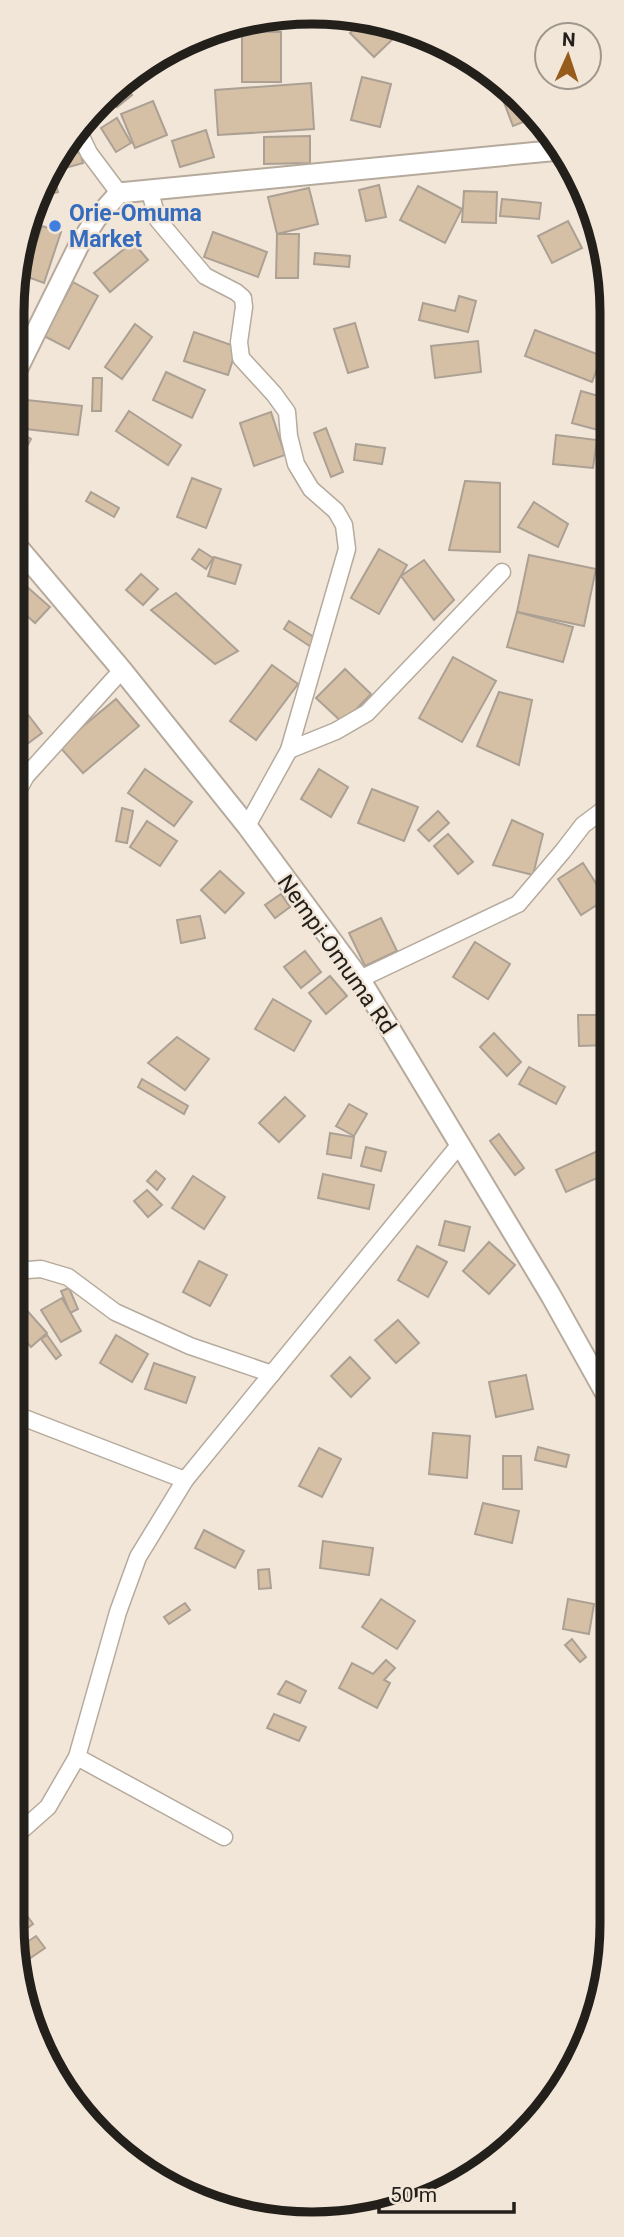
<svg xmlns="http://www.w3.org/2000/svg" width="624" height="2237" font-family="Roboto,sans-serif">
	<style>
		.building { fill: #d5c0a6; stroke: #aba093; stroke-width: 2 }
		.lines { fill: none; stroke-linecap: round; stroke-linejoin: round }
		.minor-casing { stroke: #b5aa9c; stroke-width: 19 }
		.tertiary-casing { stroke: #b5aa9c; stroke-width: 23 }
		.minor { stroke: #fff; stroke-width: 16 }
		.tertiary { stroke: #fff; stroke-width: 19 }
		.shop-dot { fill: #3f7fe0; stroke: #f2e6d8; stroke-width: 2.5 }
		.labels { text-anchor: middle; stroke-width: 5; stroke-linejoin: round; paint-order: stroke }
		.shop-label { font-size: 23px; font-weight: bold; fill: #366cbe; stroke: #f2e6d8; text-anchor: start }
		.street-label { font-size: 23px; fill: #231f1a; stroke: #f2e6d8 }
		.rim { fill: none; stroke: #231f1a; stroke-width: 9 }
	</style>
	<rect width="100%" height="100%" fill="#f2e6d8"/>
	<g class="building">
		<polygon points="366,18 384,23 396,36 374,57 350,33"/>
		<rect x="242" y="32" width="39" height="50"/>
		<polygon points="362,77 391,84 380,127 351,120"/>
		<polygon points="311,83 314,129 218,135 215,90"/>
		<polygon points="124,84 132,95 117,107 110,98"/>
		<polygon points="514,93 524,100 536,117 513,126 502,97"/>
		<polygon points="153,101 167,135 135,148 121,114"/>
		<polygon points="117,118 131,143 116,152 101,128"/>
		<polygon points="206,130 214,157 180,167 172,141"/>
		<polygon points="310,136 310,163 264,164 264,137"/>
		<polygon points="80,152 83,163 65,168 62,156"/>
		<polygon points="52,171 58,192 41,197"/>
		<polygon points="379,185 386,217 366,221 359,190"/>
		<polygon points="418,186 462,209 445,243 400,220"/>
		<polygon points="309,188 318,224 277,234 268,197"/>
		<polygon points="464,191 497,192 496,223 462,222"/>
		<polygon points="502,199 541,203 539,219 500,216"/>
		<polygon points="568,221 582,248 552,263 538,236"/>
		<polygon points="42,226 61,232 44,283 25,276"/>
		<polygon points="213,232 267,252 258,277 204,257"/>
		<polygon points="277,234 299,234 298,278 276,278"/>
		<polygon points="133,242 148,260 110,292 94,273"/>
		<polygon points="315,253 350,256 349,267 314,264"/>
		<polygon points="73,282 98,296 69,349 44,336"/>
		<polygon points="459,296 476,301 468,332 419,320 423,303 455,311"/>
		<polygon points="355,323 368,367 348,373 334,329"/>
		<polygon points="135,324 152,337 122,379 105,367"/>
		<polygon points="535,330 602,356 592,382 525,356"/>
		<polygon points="194,332 237,347 228,375 184,361"/>
		<polygon points="478,341 481,372 435,378 431,346"/>
		<polygon points="166,372 205,390 192,418 153,400"/>
		<polygon points="93,378 102,378 101,411 92,411"/>
		<polygon points="581,391 609,399 609,433 572,423"/>
		<polygon points="17,399 82,406 78,435 17,428"/>
		<polygon points="129,411 181,445 168,465 116,431"/>
		<polygon points="271,412 285,455 254,466 240,423"/>
		<polygon points="326,428 343,472 331,477 314,433"/>
		<polygon points="17,431 31,439 22,456 17,454"/>
		<polygon points="556,435 597,440 593,468 553,464"/>
		<polygon points="356,444 385,448 382,464 354,460"/>
		<polygon points="192,478 221,489 206,528 177,517"/>
		<polygon points="465,481 500,483 500,552 449,550"/>
		<polygon points="603,490 609,490 609,528 604,528"/>
		<polygon points="91,492 119,508 114,517 86,501"/>
		<polygon points="534,502 568,524 558,547 518,527"/>
		<polygon points="199,549 213,558 206,569 192,559"/>
		<polygon points="379,549 407,565 379,614 351,598"/>
		<polygon points="529,555 596,569 584,626 517,612"/>
		<polygon points="214,557 241,565 235,584 208,576"/>
		<polygon points="424,560 454,600 434,620 401,576"/>
		<polygon points="141,574 158,589 143,605 126,590"/>
		<polygon points="17,578 50,607 35,623 17,607"/>
		<polygon points="176,593 238,651 215,664 151,610"/>
		<polygon points="517,612 573,627 563,662 507,647"/>
		<polygon points="289,621 320,641 314,649 284,629"/>
		<polygon points="453,657 496,681 462,742 419,718"/>
		<polygon points="272,665 298,684 256,740 230,721"/>
		<polygon points="345,669 371,694 343,723 316,698"/>
		<polygon points="499,692 532,700 519,765 477,746"/>
		<polygon points="16,699 42,733 23,747 16,738"/>
		<polygon points="116,699 139,726 83,773 59,746"/>
		<polygon points="145,769 192,802 174,826 128,793"/>
		<polygon points="319,769 348,787 331,817 301,799"/>
		<polygon points="372,789 418,807 404,841 358,823"/>
		<polygon points="122,808 133,811 127,843 116,841"/>
		<polygon points="438,811 449,823 429,841 418,830"/>
		<polygon points="512,820 543,834 533,875 493,865"/>
		<polygon points="147,821 177,841 160,866 130,847"/>
		<polygon points="448,834 473,862 458,874 434,846"/>
		<polygon points="583,863 606,899 581,915 558,879"/>
		<polygon points="220,871 244,893 225,913 201,890"/>
		<polygon points="281,894 290,907 275,918 265,905"/>
		<polygon points="200,916 205,938 181,943 177,920"/>
		<polygon points="381,918 397,951 365,966 349,933"/>
		<polygon points="475,942 510,964 488,999 453,977"/>
		<polygon points="305,951 321,972 301,988 284,967"/>
		<polygon points="330,976 347,996 326,1014 309,993"/>
		<polygon points="273,999 311,1021 294,1051 255,1029"/>
		<polygon points="578,1015 608,1015 608,1045 579,1046"/>
		<polygon points="494,1033 521,1062 507,1076 480,1047"/>
		<polygon points="177,1037 209,1059 185,1090 148,1063"/>
		<polygon points="529,1067 565,1087 556,1104 519,1084"/>
		<polygon points="142,1079 188,1106 184,1114 138,1087"/>
		<polygon points="285,1097 305,1116 279,1142 259,1123"/>
		<polygon points="349,1104 367,1114 354,1136 336,1126"/>
		<polygon points="330,1133 354,1137 351,1158 327,1154"/>
		<polygon points="499,1134 524,1168 515,1175 490,1141"/>
		<polygon points="366,1147 386,1152 381,1171 361,1166"/>
		<polygon points="602,1149 608,1161 608,1173 566,1192 556,1170"/>
		<polygon points="156,1171 165,1179 157,1190 147,1181"/>
		<polygon points="323,1174 374,1185 369,1209 318,1198"/>
		<polygon points="193,1176 225,1197 204,1229 172,1208"/>
		<polygon points="147,1190 162,1205 148,1217 134,1201"/>
		<polygon points="445,1221 470,1227 464,1251 439,1245"/>
		<polygon points="489,1242 515,1265 489,1294 463,1271"/>
		<polygon points="417,1246 447,1262 428,1297 398,1280"/>
		<polygon points="199,1261 227,1275 210,1306 183,1292"/>
		<polygon points="69,1288 78,1309 70,1313 61,1291"/>
		<polygon points="62,1298 81,1331 61,1342 41,1310"/>
		<polygon points="22,1305 47,1333 31,1347 14,1328 14,1312"/>
		<polygon points="398,1320 419,1343 396,1363 375,1340"/>
		<polygon points="47,1335 61,1355 56,1359 41,1339"/>
		<polygon points="116,1335 148,1354 132,1382 100,1363"/>
		<polygon points="350,1357 370,1378 351,1397 331,1376"/>
		<polygon points="154,1363 195,1377 186,1403 145,1389"/>
		<polygon points="526,1375 533,1409 496,1417 489,1382"/>
		<polygon points="433,1433 470,1436 467,1478 429,1474"/>
		<polygon points="538,1447 569,1455 566,1467 535,1460"/>
		<polygon points="319,1448 341,1459 322,1497 299,1486"/>
		<polygon points="503,1456 521,1456 522,1489 503,1489"/>
		<polygon points="483,1503 519,1511 512,1543 475,1534"/>
		<polygon points="204,1530 244,1551 235,1568 195,1548"/>
		<polygon points="323,1541 373,1548 369,1575 320,1568"/>
		<polygon points="269,1569 271,1588 259,1589 258,1570"/>
		<polygon points="381,1599 415,1621 397,1649 362,1627"/>
		<polygon points="568,1599 594,1604 589,1634 563,1629"/>
		<polygon points="185,1603 190,1610 169,1624 164,1617"/>
		<polygon points="572,1639 586,1657 580,1662 565,1645"/>
		<polygon points="386,1660 395,1668 384,1680 390,1683 377,1708 339,1688 352,1663 373,1674"/>
		<polygon points="286,1681 306,1691 300,1703 278,1694"/>
		<polygon points="274,1714 306,1727 299,1741 267,1728"/>
		<polygon points="18,1903 33,1924 15,1937 12,1907"/>
		<polygon points="36,1936 45,1948 20,1965 17,1949"/>
	</g>
	<g class="lines">
		<defs>
			<g id="minor">
				<polyline points="78,130 89,153 119,193"/>
				<polyline points="149,189 158,220 205,276 236,292 243,298 244,307 239,342 241,358 274,394 287,412 289,436 296,464 311,489 336,511 344,525 347,549 289,750 247,826"/>
				<polyline points="289,750 336,731 367,713 502,572"/>
				<polyline points="16,794 26,776 122,670"/>
				<polyline points="360,979 518,904 563,851 583,825 603,810 608,809"/>
				<polyline points="14,1271 41,1269 68,1277 115,1312 190,1346 272,1374"/>
				<polyline points="14,1414 185,1480"/>
				<polyline points="77,1757 224,1837"/>
				<polyline points="13,1838 48,1807 77,1757 118,1612 138,1557 185,1480 460,1144"/>
			</g>
			<g id="tertiary">
				<polyline points="18,368 79,245 96,219 119,193 560,150"/>
				<polyline points="17,546 122,670 247,826 360,979 550,1294 607,1396"/>
			</g>
		</defs>
		<use href="#minor" class="minor-casing"/>
		<use href="#tertiary" class="tertiary-casing"/>
		<use href="#minor" class="minor"/>
		<use href="#tertiary" class="tertiary"/>
	</g>
	<circle class="shop-dot" cx="55" cy="226" r="7"/>
	<g class="labels">
		<g class="shop-label">
			<text x="69" y="221">Orie-Omuma<tspan x="69" dy="26">Market</tspan></text>
		</g>
		<g class="street-label">
			<text transform="translate(337 954) rotate(55)" y="8">Nempi-Omuma Rd</text>
		</g>
	</g>
	<path d="M0 0H624V2237H0ZM312 24H312A288 288 0 0 1 600 312V1924A288 288 0 0 1 312 2212H312A288 288 0 0 1 24 1924V312A288 288 0 0 1 312 24Z" fill="#f2e6d8" fill-rule="evenodd"/>
	<path class="rim" d="M312 24H312A288 288 0 0 1 600 312V1924A288 288 0 0 1 312 2212H312A288 288 0 0 1 24 1924V312A288 288 0 0 1 312 24Z"/>
	<g transform="translate(568 56) rotate(3)"><circle r="33" fill="#f2e6d8" stroke="#9f968c" stroke-width="2"/>
	<path d="M0-5L12 26L0 18L-12 26Z" fill="#975c1c"/>
	<text y="-10" font-size="19" font-weight="bold" text-anchor="middle" fill="#231f1a">N</text>
	</g>
	<path d="M379 2202v10h135v-10" fill="none" stroke="#231f1a" stroke-width="3.5"/>
	<text x="390" y="2202" font-size="21" fill="#231f1a" stroke="#f2e6d8" stroke-width="5" paint-order="stroke">50 m</text>
</svg>
